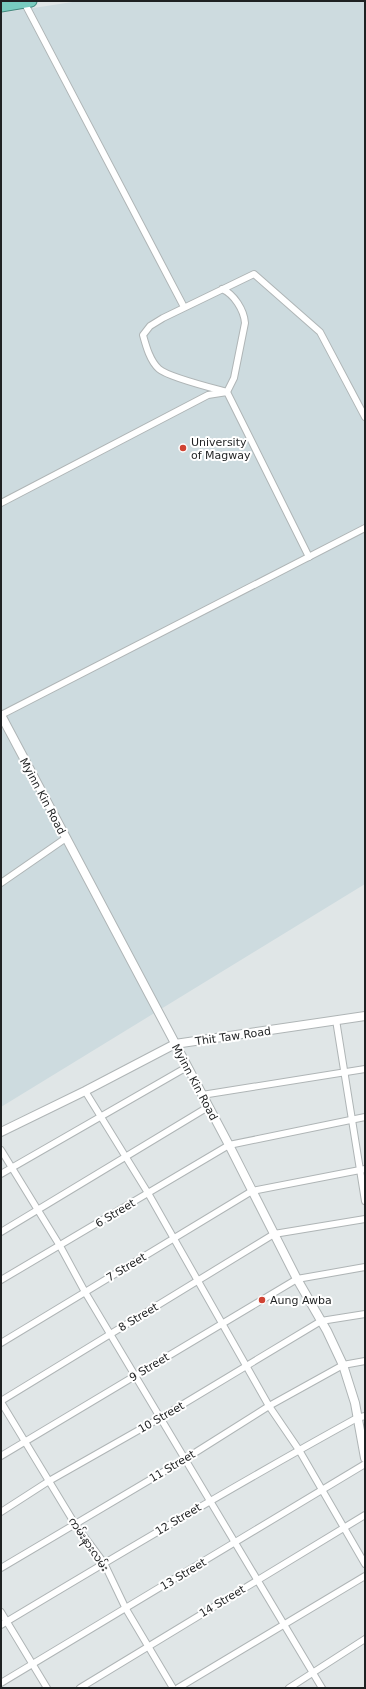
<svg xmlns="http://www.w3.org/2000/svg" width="366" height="1689" font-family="'DejaVu Sans','Noto Sans Myanmar',sans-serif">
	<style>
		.built { fill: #cddbdf }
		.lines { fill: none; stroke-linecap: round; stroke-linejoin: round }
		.minor-casing { stroke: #afb5b6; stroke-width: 8 }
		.tertiary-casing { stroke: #afb5b6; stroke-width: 10 }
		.trunk-casing { stroke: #43887e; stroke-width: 13 }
		.minor { stroke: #fff; stroke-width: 6 }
		.tertiary { stroke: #fff; stroke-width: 8 }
		.trunk { stroke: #78ccbf; stroke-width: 11 }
		.poi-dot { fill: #d04333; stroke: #fff; stroke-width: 1.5 }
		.labels { text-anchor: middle; stroke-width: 4; stroke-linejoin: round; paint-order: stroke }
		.poi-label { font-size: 11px; fill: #1f2122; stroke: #fff; text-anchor: start }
		.street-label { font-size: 11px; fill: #1f2122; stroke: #fff }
	</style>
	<rect width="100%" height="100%" fill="#e0e6e7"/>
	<polygon class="built" points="79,1 365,1 365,884 1,1107 1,13"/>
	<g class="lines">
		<defs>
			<g id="minor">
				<polyline points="24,2 184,307"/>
				<path d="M222,289C234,294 244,310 245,323L234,378L227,392C212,388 168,377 159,369C150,361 146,346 143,335L150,326L163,318L254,274L320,332L365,417"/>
				<polyline points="1,503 208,395 227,392 309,557"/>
				<polyline points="1,715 365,528"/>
				<polyline points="1,883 66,838"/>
				<polyline points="336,1020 365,1201"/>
				<polyline points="85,1091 148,1193 269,1406 299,1450 365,1564"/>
				<polyline points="1,1150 60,1246 85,1292 322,1688"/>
				<polyline points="1,1174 187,1067"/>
				<polyline points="1,1232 208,1107 202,1095 365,1069"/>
				<polyline points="1,1280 229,1145 365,1117"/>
				<polyline points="1,1343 252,1191 365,1169"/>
				<polyline points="1,1401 274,1234 365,1219"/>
				<polyline points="1,1402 75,1524 104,1563 126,1609 173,1688"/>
				<polyline points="1,1456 297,1279 365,1267"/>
				<polyline points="1,1512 49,1481 160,1418 321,1321 365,1314"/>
				<polyline points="1,1568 185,1459 269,1406 343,1365 365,1361"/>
				<polyline points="1,1612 47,1688"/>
				<path d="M1,1625C119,1554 237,1484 357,1418L365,1416"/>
				<polyline points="1,1683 365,1464"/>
				<polyline points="80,1688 365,1515"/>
				<polyline points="178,1688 365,1576"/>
				<polyline points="289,1688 365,1639"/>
			</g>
			<g id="tertiary">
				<polyline points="1,715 229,1145 297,1279 327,1331 343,1365 355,1403 365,1458"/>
				<polyline points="1,1132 85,1091 175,1044 365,1016"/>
			</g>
			<polyline id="trunk" points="1,6 31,1"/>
		</defs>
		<use href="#minor" class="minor-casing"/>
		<use href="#tertiary" class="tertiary-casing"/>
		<use href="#trunk" class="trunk-casing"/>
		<use href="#minor" class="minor"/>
		<use href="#tertiary" class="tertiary"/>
		<use href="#trunk" class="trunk"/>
	</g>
	<g class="poi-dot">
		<circle cx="183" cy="448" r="4"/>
		<circle cx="262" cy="1300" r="4"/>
	</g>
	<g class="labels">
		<g class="poi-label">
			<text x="191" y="446">University<tspan x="191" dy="13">of Magway</tspan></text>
			<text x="270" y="1304">Aung Awba</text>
		</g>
		<g class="street-label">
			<text transform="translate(43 796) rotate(62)" y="4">Myinn Kin Road</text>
			<text transform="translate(233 1036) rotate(-8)" y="4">Thit Taw Road</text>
			<text transform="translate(195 1082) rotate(62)" y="4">Myinn Kin Road</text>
			<text transform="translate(115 1213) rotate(-31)" y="4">6 Street</text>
			<text transform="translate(126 1267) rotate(-31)" y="4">7 Street</text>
			<text transform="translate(138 1317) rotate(-31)" y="4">8 Street</text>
			<text transform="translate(149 1367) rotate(-31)" y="4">9 Street</text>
			<text transform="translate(161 1417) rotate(-30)" y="4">10 Street</text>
			<text transform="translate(172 1466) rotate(-31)" y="4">11 Street</text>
			<text transform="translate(178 1519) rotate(-31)" y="4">12 Street</text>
			<text transform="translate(89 1544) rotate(56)" y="4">ကမ်းနားလမ်း</text>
			<text transform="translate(183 1574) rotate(-31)" y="4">13 Street</text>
			<text transform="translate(222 1601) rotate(-31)" y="4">14 Street</text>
		</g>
	</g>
	<rect width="366" height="1689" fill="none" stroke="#1f2122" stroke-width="4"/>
</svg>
